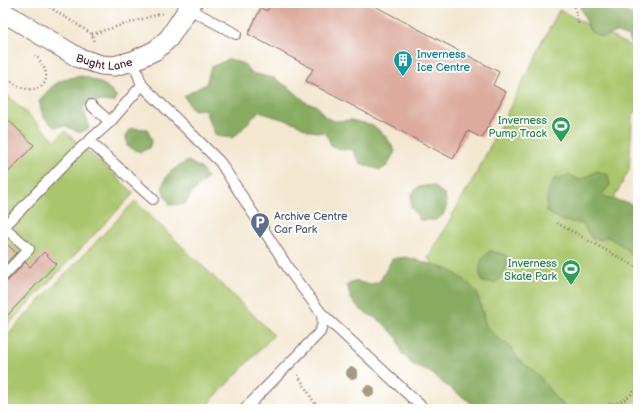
<svg xmlns="http://www.w3.org/2000/svg" width="641" height="412" font-family="'Balsamiq Sans',sans-serif">
	<style>
		.green { fill: #aac66d; stroke: #7a724c }
		.forest { fill: #87ab60; stroke: #686546 }
		.building { fill: #dcab9d }
		.lines { fill: none; stroke-linecap: round; stroke-linejoin: round }
		.service-casing { stroke: #856565; stroke-width: 12 }
		.minor-casing { stroke: #856565; stroke-width: 21 }
		.path { stroke: #856565; stroke-width: 2.5; stroke-dasharray: 1 3; stroke-linecap: butt }
		.service { stroke: #fff; stroke-width: 10 }
		.minor { stroke: #fff; stroke-width: 19 }
		.tree { fill: #a99982 }
		.labels { text-anchor: middle; stroke-width: 3.5; stroke-linejoin: round; paint-order: stroke }
		.culture-label { font-size: 11px; fill: #0d838f; stroke: #fff; text-anchor: start }
		.street-label { font-size: 11px; fill: #4a1f2b; stroke: #fff }
		.leisure-label { font-size: 11px; fill: #27864d; stroke: #fff; text-anchor: end }
		.service-label { font-size: 11px; fill: #4e5e75; stroke: #fff; text-anchor: start }
	</style>
	<rect width="100%" height="100%" fill="#fff"/>
	<filter id="ink" filterUnits="userSpaceOnUse"><feTurbulence type="fractalNoise" baseFrequency=".025" numOctaves="2"/><feDisplacementMap in="SourceGraphic" scale="8" xChannelSelector="R" yChannelSelector="G"/><feConvolveMatrix kernelMatrix="1 2 1 2 8 2 1 2 1" color-interpolation-filters="sRGB"/></filter>
	<filter id="wash" filterUnits="userSpaceOnUse"><feTurbulence type="fractalNoise" baseFrequency=".012" numOctaves="4" result="noise"/><feDisplacementMap in="SourceGraphic" scale="16" xChannelSelector="R" yChannelSelector="G"/><feGaussianBlur stdDeviation="0.9" result="paint"/><feColorMatrix in="noise" values="0 0 0 0 0 0 0 0 0 0 0 0 0 0 0 0 0 1.4 0 .05"/><feComposite in="paint" operator="in"/></filter>
	<g filter="url(#wash)">
		<rect width="100%" height="100%" fill="#f3e7d0"/>
		<g class="green">
			<polygon points="559,10 638,50 638,110 632,116 629,170 599,226 638,249 638,406 634,409 559,409 475,323 428,258 477,172"/>
			<polygon points="3,91 55,140 65,131 134,193 3,330"/>
			<polygon points="135,201 274,335 203,409 3,409 3,339"/>
		</g>
		<g class="forest">
			<polygon points="615,3 616,7 638,18 638,53 628,37 617,33 601,37 590,31 579,4"/>
			<path d="M229,59L244,64L251,73L274,78L291,89L307,103L316,105L325,117L334,121L351,120L373,125L387,138L395,151L387,166L380,170L360,163L352,149L343,150L331,145L326,133L310,131L295,123L259,112C248,120 243,131 232,138L216,136L204,109L192,110L184,96L206,84L211,67Z"/>
			<path d="M82,76C95,80 108,84 116,96L115,102L91,101L83,107L89,129L80,133L66,126L54,127L43,117L39,101C54,83 58,79 82,76Z"/>
			<polygon points="131,128 147,129 152,140 149,148 140,152 127,146 126,136"/>
			<path d="M188,161L202,169L207,178L192,193L185,204L170,205C168,201 164,195 163,191C161,175 176,167 188,161Z"/>
			<path d="M597,171L608,175L610,185L602,194C612,202 626,200 638,207V261C629,250 619,243 606,236L602,240L592,239L583,224L560,220L546,211L548,189L554,179L570,175L580,180Z"/>
			<polygon points="433,185 445,195 447,205 443,215 436,220 420,220 411,207 411,195 418,187"/>
			<path d="M490,251L506,255C509,268 504,274 495,283L482,282C478,268 478,261 490,251Z"/>
			<polygon points="406,257 450,270 466,281 477,292 486,326 495,336 511,347 518,359 539,376 558,401 571,409 480,409 444,384 433,374 412,364 402,354 398,339 382,322 361,310 351,299 347,285 356,281 370,285 380,281 392,259"/>
		</g>
		<g id="blocks">
			<g class="building">
				<polygon points="271,3 369,3 499,72 493,85 506,92 482,138 468,131 453,159 306,81 313,69 248,34 261,8 267,11"/>
				<polygon points="3,115 34,145 3,178"/>
				<polygon points="3,240 16,253 3,267"/>
				<polygon points="44,252 56,264 3,320 3,282 8,281 25,262 30,267"/>
			</g>
		</g>
	</g>
	<g filter="url(#ink)">
		<use href="#blocks" fill-opacity="0" stroke="#856565" stroke-width="1"/>
		<g class="lines">
			<defs>
				<g id="service">
					<polyline points="189,9 236,34"/>
					<polyline points="133,61 142,85 220,162 294,277 322,314 323,323 320,332 245,409"/>
					<polyline points="91,105 110,122"/>
					<polyline points="89,141 153,199"/>
					<polyline points="3,276 29,249 4,227 72,156 110,122 142,85"/>
					<polyline points="322,314 424,409"/>
				</g>
				<g id="minor">
					<path id="s1" d="M3,12L79,58L101,65L114,66L133,61L156,50L169,38L192,3"/>
				</g>
			</defs>
			<use href="#service" class="service-casing"/>
			<use href="#minor" class="minor-casing"/>
			<g class="path">
				<polyline points="43,3 92,34 94,43"/>
				<polyline points="574,3 579,26"/>
				<polyline points="92,34 162,13"/>
				<path d="M3,73C25,103 66,88 35,55"/>
				<polyline points="557,223 638,268"/>
				<polyline points="298,375 318,409"/>
				<path d="M609,404C623,403 629,397 638,387"/>
			</g>
			<use href="#service" class="service"/>
			<use href="#minor" class="minor"/>
		</g>
		<g class="tree">
			<circle cx="352" cy="373" r="6"/>
			<circle cx="369" cy="391" r="6"/>
		</g>
	</g>
	<defs>
		<symbol id="building-pin" viewBox="-11 -11 22 30"><path d="M0 17L-7.5 6A9.5 9.5 0 1 1 7.5 6Z" fill="#0f9aa8" stroke="#fff"/><path d="M-4-6H4V6H1V3H-1V6H-4ZM-2.5-4.3h1.7v1.8h-1.7ZM.8-4.3h1.7v1.8H.8ZM-2.5-1h1.7V.8h-1.7ZM.8-1h1.7V.8H.8Z" fill="#fff"/></symbol>
		<symbol id="stadium-pin" viewBox="-11 -11 22 30"><path d="M0 17L-7.5 6A9.5 9.5 0 1 1 7.5 6Z" fill="#2e9e5b" stroke="#fff"/><path d="M0-5a6.5 5 0 1 0 0 10a6.5 5 0 1 0 0-10ZM-3.5-1.8h7v3.6h-7Z" fill="#fff"/></symbol>
		<symbol id="parking-pin" viewBox="-11 -11 22 30"><path d="M0 17L-7.5 6A9.5 9.5 0 1 1 7.5 6Z" fill="#5c6f8a" stroke="#fff"/><path d="M-3.5-5.5H1a3.5 3.5 0 0 1 0 7H-1V5.5H-3.5ZM-1-3.4V-.6H.8a1.4 1.4 0 0 0 0-2.8Z" fill="#fff"/></symbol>
	</defs>
	<g fill-rule="evenodd">
		<use href="#building-pin" x="392" y="49" width="22" height="30"/>
		<use href="#stadium-pin" x="550" y="115" width="22" height="30"/>
		<use href="#parking-pin" x="249" y="211" width="22" height="30"/>
		<use href="#stadium-pin" x="560" y="258" width="22" height="30"/>
	</g>
	<g class="labels">
		<g class="culture-label">
			<text x="417" y="58">Inverness<tspan x="417" dy="13">Ice Centre</tspan></text>
		</g>
		<g class="street-label">
			<text dy="4" stroke="none"><textPath href="#s1" startOffset="115">Bught Lane</textPath></text>
		</g>
		<g class="leisure-label">
			<text x="547" y="124">Inverness<tspan x="547" dy="13">Pump Track</tspan></text>
			<text x="557" y="267">Inverness<tspan x="557" dy="13">Skate Park</tspan></text>
		</g>
		<g class="service-label">
			<text x="274" y="220">Archive Centre<tspan x="274" dy="13">Car Park</tspan></text>
		</g>
	</g>
	<rect width="641" height="412" fill="none" stroke="#fff" stroke-width="16"/>
</svg>
